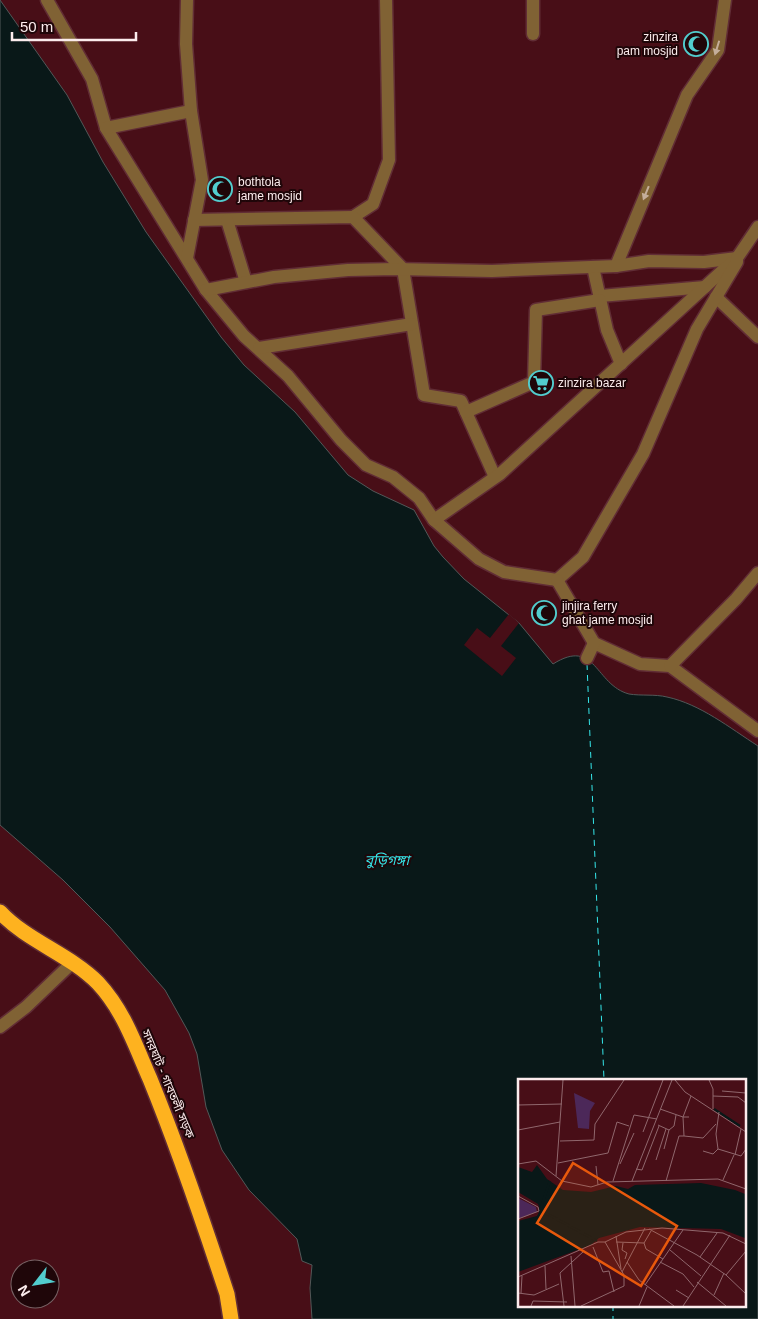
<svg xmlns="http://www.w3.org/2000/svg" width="758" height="1319" font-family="Helvetica,'Noto Sans Bengali',sans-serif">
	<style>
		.water { fill: #091818; stroke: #525858; fill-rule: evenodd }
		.pier { fill: #480e17 }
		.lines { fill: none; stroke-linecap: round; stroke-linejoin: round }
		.ferry { stroke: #35e6e9; stroke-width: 1; stroke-dasharray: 6 5; stroke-linecap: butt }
		.minor-casing { stroke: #612d35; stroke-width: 15 }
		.highway-casing { stroke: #612d35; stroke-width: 18 }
		.minor { stroke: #806234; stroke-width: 12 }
		.highway { stroke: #feb21f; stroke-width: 15 }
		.oneway { fill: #c4ae9a }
		.labels { text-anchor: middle; stroke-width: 4; stroke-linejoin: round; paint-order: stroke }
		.poi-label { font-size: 12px; fill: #fceced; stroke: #1f0609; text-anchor: start }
		.street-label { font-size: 12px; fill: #fceced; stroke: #1f0609 }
		.water-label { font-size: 14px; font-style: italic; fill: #35e6e9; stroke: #1f0609 }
		.inset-river { fill: none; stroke: #091818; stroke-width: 2.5 }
		.inset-road { fill: none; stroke: #90676d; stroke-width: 1 }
		.view { fill: #e8590c; fill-opacity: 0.15; stroke: #e8590c; stroke-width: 2.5 }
		.inset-edge { fill: none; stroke: #fceced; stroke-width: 2.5 }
	</style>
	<rect width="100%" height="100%" fill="#480e17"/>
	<path class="water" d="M0,0L67,95L103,162L146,232L221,337L244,365L295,412L348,475L373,491L414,510L434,546L443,557L464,579L519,623L553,664C596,637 595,685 629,694C641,696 655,694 667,697C700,704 730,728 758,746V1319H312L310,1288L312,1265L302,1261L297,1239L249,1190L222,1150L206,1107L197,1054L189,1033L165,990L110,927L63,880L0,825ZM519,1080H744V1305H519Z"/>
	<polygon class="pier" points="509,614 519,623 501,646 516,658 502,676 464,645 477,628 490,638"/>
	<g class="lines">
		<g class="ferry">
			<polyline points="587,664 604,1080"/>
			<polyline points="613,1305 613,1319"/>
		</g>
		<defs>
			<g id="minor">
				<polyline points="47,0 92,79 106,128 206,290 244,336 288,376 341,440 366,465 393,477 419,498 434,520 479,559 504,572 557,580"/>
				<polyline points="533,0 533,34"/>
				<polyline points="106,128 191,111"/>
				<polyline points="353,217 373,204 389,160 386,0"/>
				<polyline points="194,220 353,217 403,269 424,395 461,401 495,477"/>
				<polyline points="227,220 246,282"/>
				<polyline points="187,258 202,180 191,111 186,44 187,0"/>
				<polyline points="616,266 687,95 718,50 725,0"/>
				<polyline points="593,267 607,330 621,364"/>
				<polyline points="206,290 274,277 348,270 395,269 492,271 616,266 649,261 704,262 737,258"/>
				<polyline points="600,296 705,287"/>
				<polyline points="716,297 758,337"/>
				<polyline points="259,348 412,324"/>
				<polyline points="466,412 534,382 536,310 600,300"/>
				<polyline points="434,520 500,474 731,263"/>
				<polyline points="557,580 583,557 643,454 697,329 737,262 737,258 758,227"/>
				<polyline points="557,580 594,643 640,664 670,666 758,731"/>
				<polyline points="587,658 594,643"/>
				<polyline points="670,666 736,599 758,573"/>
				<polyline points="0,1027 26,1007 73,962"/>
			</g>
			<path id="highway" d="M0,912C27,941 69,954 98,983C124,1011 135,1045 150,1079C179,1150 203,1221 227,1294L231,1319"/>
		</defs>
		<use href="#minor" class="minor-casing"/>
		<use href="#highway" class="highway-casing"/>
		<use href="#minor" class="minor"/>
		<use href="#highway" class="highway"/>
	</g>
	<defs><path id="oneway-solid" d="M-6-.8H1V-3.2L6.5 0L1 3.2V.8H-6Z" transform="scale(1.25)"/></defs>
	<g class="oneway">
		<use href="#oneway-solid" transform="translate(717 48) rotate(107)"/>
		<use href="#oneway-solid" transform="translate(646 193) rotate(112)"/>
	</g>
	<defs>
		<symbol id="mosque-ring" viewBox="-11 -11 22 22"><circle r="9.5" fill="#1f0609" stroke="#52cdce" stroke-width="1.5"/><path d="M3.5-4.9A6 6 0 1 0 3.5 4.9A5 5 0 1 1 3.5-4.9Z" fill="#52cdce"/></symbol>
		<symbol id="supermarket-ring" viewBox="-11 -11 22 22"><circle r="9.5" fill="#1f0609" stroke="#52cdce" stroke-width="1.5"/><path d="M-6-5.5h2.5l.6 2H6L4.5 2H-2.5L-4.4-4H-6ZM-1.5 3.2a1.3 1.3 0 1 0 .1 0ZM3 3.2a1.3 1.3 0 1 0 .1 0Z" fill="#52cdce"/></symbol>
	</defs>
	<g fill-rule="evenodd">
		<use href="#mosque-ring" x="682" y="30" width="28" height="28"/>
		<use href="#mosque-ring" x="206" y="175" width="28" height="28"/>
		<use href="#supermarket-ring" x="527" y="369" width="28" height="28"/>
		<use href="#mosque-ring" x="530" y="599" width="28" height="28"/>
	</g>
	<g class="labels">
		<g class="poi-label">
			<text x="678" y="41" text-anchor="end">zinzira<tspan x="678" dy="14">pam mosjid</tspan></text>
			<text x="238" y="186">bothtola<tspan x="238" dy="14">jame mosjid</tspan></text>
			<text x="558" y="387">zinzira bazar</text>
			<text x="562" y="610">jinjira ferry<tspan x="562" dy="14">ghat jame mosjid</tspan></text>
		</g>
		<g class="street-label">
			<text transform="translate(168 1084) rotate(67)" y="4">সদরঘাট - গাবতলী সড়ক</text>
		</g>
		<g class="water-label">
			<text x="387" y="865">বুড়িগঙ্গা</text>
		</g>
	</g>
	<g transform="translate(518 1079)">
		<rect width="228" height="228" fill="#480e17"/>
		<path d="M56,14L77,24L72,32L71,50L60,49ZM0,119L18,128L19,133L0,140Z" fill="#4c2859"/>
		<path d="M19,86L29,100L45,111L73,113L98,107L110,110L117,106L183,104L217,111L227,115V159L203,150L122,148L81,159L73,166L0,193V142L19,137L22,131L20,125L0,113V88L14,93Z" fill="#091818"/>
		<path class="inset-river" d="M196,30L222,47M32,102L22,131L79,162"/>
		<path class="inset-road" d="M157,1L167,13L228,53M191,1L195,10V30M204,12L228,14M195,17L220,18L228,24M0,26L44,25M142,30L165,38L173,17M201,33L198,55L200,70L223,77L228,70M140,46L151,51L146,70M0,51L42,43M151,51L156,47L158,36M125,53L145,1M166,57L185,59L198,45M42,62L76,61L77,45L106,1M185,72L195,75L200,70M217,76L223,50M138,81L148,50M40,84L90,74L99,43L111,47M0,85L18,82L44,102L73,108L89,103L200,100L228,110M102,85L116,54M78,87L80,106M118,90L124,91L141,47M38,97L45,1M205,101L216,76M95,102L116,36L139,40M114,102L154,1M148,102L161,57H166L165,38H171M0,117L20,128L21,132L0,140M131,150L179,176L208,196L228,215M98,157L103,190M87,163L108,153L144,149L205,154L228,165M98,163L126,164L133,152M105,164L104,171L109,174L107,180M126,164L128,170L145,180M75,168L85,193L91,192L96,213M152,171L183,197M53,177L57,227M182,178L199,154M109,183L121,201L156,227M142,183L165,195L176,208M27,187L28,210M104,193L127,149M208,196L228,172M0,198L80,163H87M179,203L208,227M127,206L165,151M158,211L171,219M0,214L16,216L41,205M3,214L4,197M196,216L206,194M13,227L15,222L49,223M46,227L42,194L66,172M63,227L106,207V196L87,163M121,227L129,208M165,227L212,156"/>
		<path class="view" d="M55,84L159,147L123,207L19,144Z"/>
		<rect width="228" height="228" class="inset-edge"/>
	</g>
	<g transform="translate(35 1284) rotate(239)"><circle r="24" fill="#1f0609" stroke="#776264"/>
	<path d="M0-4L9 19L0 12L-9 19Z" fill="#52cdce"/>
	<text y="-8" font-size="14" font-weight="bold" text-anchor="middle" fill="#fceced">N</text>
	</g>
	<path d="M12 32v8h124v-8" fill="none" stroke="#fceced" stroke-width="2.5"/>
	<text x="20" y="32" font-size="15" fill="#fceced" stroke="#1f0609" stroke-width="4" paint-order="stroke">50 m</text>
</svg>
